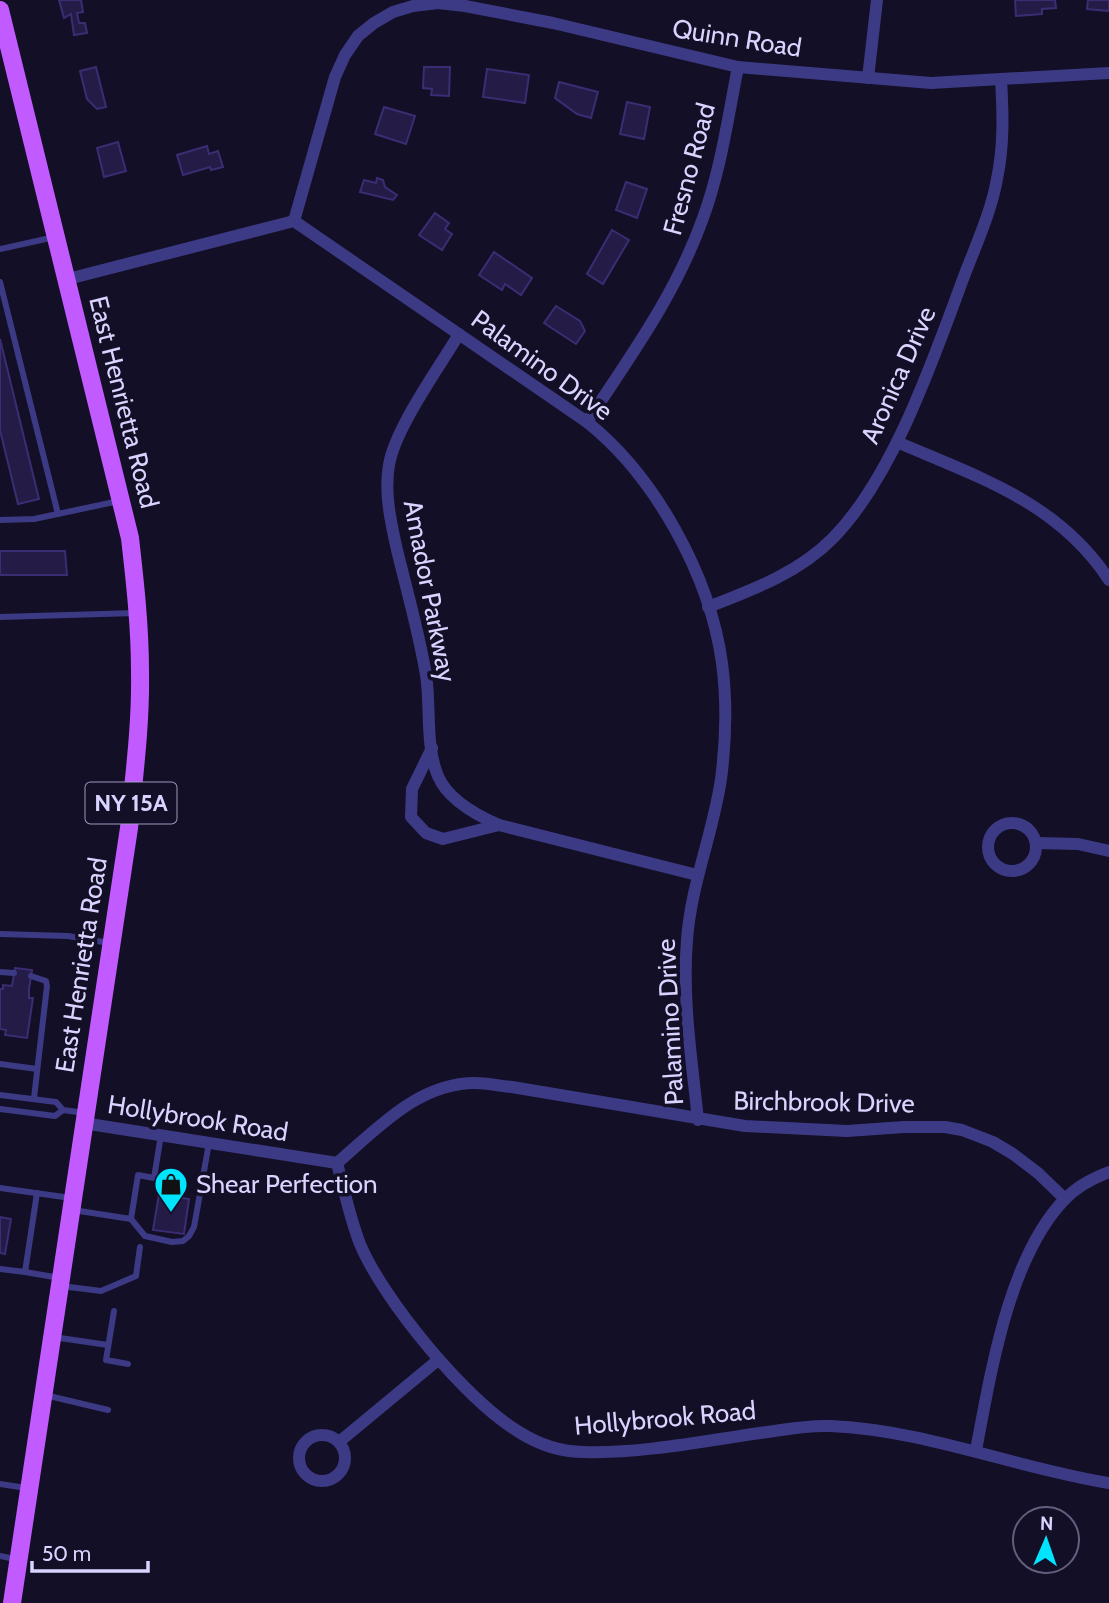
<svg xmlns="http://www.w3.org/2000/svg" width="1109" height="1603" font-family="Cabin,sans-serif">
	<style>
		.building { fill: #241b47; stroke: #3b2d73; stroke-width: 2 }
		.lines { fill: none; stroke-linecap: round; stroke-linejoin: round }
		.lane { stroke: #3d3a85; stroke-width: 6 }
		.street { stroke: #3d3a85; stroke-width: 12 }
		.primary { stroke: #c25bff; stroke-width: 18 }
		.labels { text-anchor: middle; stroke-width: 7; stroke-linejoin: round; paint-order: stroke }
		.shield { fill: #130f26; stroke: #9e99be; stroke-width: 2 }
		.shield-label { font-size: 24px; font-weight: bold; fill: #d9d4ff }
		.street-label { font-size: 26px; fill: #d9d4ff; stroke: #130f26 }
		.poi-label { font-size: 26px; fill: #d9d4ff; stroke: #130f26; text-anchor: start }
	</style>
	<rect width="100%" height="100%" fill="#130f26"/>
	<g class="building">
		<polygon points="59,0 81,0 83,12 77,13 79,23 85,23 87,33 74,35 71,14 64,18"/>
		<polygon points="1015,0 1055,0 1056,8 1042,9 1042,14 1016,16"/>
		<polygon points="1088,0 1109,0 1109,11 1087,9"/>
		<polygon points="96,67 106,107 97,109 87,99 80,71"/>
		<polygon points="424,67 450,67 449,96 431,95 432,89 423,88"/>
		<polygon points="487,69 529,75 525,103 483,97"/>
		<polygon points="559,82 598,92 591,118 577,114 555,98"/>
		<polygon points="627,102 650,107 644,139 620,134"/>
		<polygon points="384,107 415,116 406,144 375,134"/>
		<polygon points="118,142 126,171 104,177 97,148"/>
		<polygon points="207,146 209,154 218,151 223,167 211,170 210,167 183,175 177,155"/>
		<polygon points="377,178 383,180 385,187 397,195 393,200 360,192 364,180 376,183"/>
		<polygon points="626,182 647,189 637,218 616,210"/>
		<polygon points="435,213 449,223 445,229 452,234 442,250 419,235"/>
		<polygon points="612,230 629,240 603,284 587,274"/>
		<polygon points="494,252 532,278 521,295 505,284 502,290 479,275"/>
		<polygon points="556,306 580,321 585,331 576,344 544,323"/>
		<polygon points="0,339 39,499 18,504 0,430"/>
		<polygon points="0,551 65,551 67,575 0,575"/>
		<polygon points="15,968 32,970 29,989 29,998 33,998 27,1038 5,1035 6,1030 0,1029 0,989 3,989 3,985 12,986"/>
		<polygon points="159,1194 189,1199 184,1234 153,1230"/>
		<polygon points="0,1217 11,1219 5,1254 0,1253"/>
	</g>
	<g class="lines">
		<g class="lane">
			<polyline points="0,249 55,237"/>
			<polyline points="0,282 58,514"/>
			<polyline points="0,520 34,519 119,501"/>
			<polyline points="0,617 136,613"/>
			<polyline points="0,934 68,936 109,943"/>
			<polyline points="0,972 14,973"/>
			<polyline points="31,976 46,981 47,986 34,1098"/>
			<polyline points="0,1064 37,1069"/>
			<polyline points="0,1095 56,1102 63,1110 85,1113"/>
			<polyline points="0,1109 55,1116 63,1110"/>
			<polyline points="0,1188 71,1198"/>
			<polyline points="73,1210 131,1219 138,1175 154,1178 161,1135"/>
			<polyline points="131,1219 145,1236 172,1242 183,1241 189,1236 194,1227 209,1143"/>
			<polyline points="0,1269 25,1272 37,1193"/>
			<polyline points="25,1272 60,1278"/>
			<polyline points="61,1286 101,1291 136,1276 140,1247"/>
			<polyline points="114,1311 106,1360 128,1364"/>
			<polyline points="53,1337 108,1345"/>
			<polyline points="45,1395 108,1410"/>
			<polyline points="0,1484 26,1488"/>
			<polyline points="0,1556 15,1559"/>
		</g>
		<g class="street">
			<polyline points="868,78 877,0"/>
			<polyline points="294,221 335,77 345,55 358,36 374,23 393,12 413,6 438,3 465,6 553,23 738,67 931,83 1109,73"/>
			<path d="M68,279L294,221L587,422C655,476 710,576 722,663C727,701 726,741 721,779C713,834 691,884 687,940C682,999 692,1061 698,1120"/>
			<path d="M459,334C439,368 395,428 389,465C384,493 391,523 397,550C407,591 419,633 426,675C431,707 425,745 438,776C448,800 476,815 499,825L697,875"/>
			<path d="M587,422C631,355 676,294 703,218C721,169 728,117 738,67"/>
			<path d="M897,442C978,477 1058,502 1109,580"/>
			<path d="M708,607C752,590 799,573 833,538C893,477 933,360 963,279C975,247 991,213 997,179C1004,146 1003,113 1001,79"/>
			<polyline points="432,748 412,789 411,817 426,833 443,839 499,825"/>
			<circle cx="1012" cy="847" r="24"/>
			<polyline points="1036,843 1078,844 1109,851"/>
			<polyline points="83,1123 337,1163"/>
			<path d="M337,1163C344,1190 350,1218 360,1244C384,1301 466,1400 519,1432C538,1444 561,1452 584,1452C640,1454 710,1440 767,1432C788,1429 809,1425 830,1426C926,1430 1015,1468 1109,1483"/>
			<path d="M337,1163C377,1129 418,1083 475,1083C487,1083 500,1086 512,1087L745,1126L847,1131L904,1127H945L962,1130L993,1142L1013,1154L1038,1173L1065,1199"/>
			<circle cx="322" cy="1458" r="23"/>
			<polyline points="339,1442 438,1360"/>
			<path d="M976,1450C991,1373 1008,1259 1064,1200C1076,1187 1093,1178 1109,1172"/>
		</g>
		<path class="primary" d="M0,10L130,538C135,582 140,626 140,672C141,724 134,776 129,828L12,1603"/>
	</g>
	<defs>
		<symbol id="shop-pin" viewBox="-11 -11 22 30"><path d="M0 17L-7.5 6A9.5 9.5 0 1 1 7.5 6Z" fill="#00e5ff" stroke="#130f26"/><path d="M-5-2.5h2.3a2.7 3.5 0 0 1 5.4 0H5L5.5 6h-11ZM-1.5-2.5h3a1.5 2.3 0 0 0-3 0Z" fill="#111"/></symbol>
	</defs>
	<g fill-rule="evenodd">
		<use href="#shop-pin" x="152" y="1165" width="38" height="52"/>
	</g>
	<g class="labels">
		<rect class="shield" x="85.5" y="782.5" width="91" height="41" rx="5"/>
		<g class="shield-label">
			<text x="131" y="811">NY 15A</text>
		</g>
		<g class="street-label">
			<text transform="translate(737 38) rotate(9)" y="9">Quinn Road</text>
			<text transform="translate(689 169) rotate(-75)" y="9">Fresno Road</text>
			<text transform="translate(542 365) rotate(36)" y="9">Palamino Drive</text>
			<text transform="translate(898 375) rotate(-66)" y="9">Aronica Drive</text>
			<text transform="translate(124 402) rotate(76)" y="9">East Henrietta Road</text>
			<text transform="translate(430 591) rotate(79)" y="9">Amador Parkway</text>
			<text transform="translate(81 965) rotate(-81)" y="9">East Henrietta Road</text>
			<text transform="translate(670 1022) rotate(-93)" y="9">Palamino Drive</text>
			<text transform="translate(824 1102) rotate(1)" y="9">Birchbrook Drive</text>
			<text transform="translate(198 1118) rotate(9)" y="9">Hollybrook Road</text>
			<text transform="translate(665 1418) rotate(-5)" y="9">Hollybrook Road</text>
		</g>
		<g class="poi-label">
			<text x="196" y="1193">Shear Perfection</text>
		</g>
	</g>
	<g transform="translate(1046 1540) rotate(2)"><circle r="33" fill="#130f26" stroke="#625e7d" stroke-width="2"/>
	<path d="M0-5L12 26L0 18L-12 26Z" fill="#00e5ff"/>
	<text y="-10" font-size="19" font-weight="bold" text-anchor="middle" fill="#d9d4ff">N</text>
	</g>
	<path d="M32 1561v10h116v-10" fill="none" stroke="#d9d4ff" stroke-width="3.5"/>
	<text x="42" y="1561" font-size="21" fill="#d9d4ff" stroke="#130f26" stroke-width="5" paint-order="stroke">50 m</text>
</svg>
